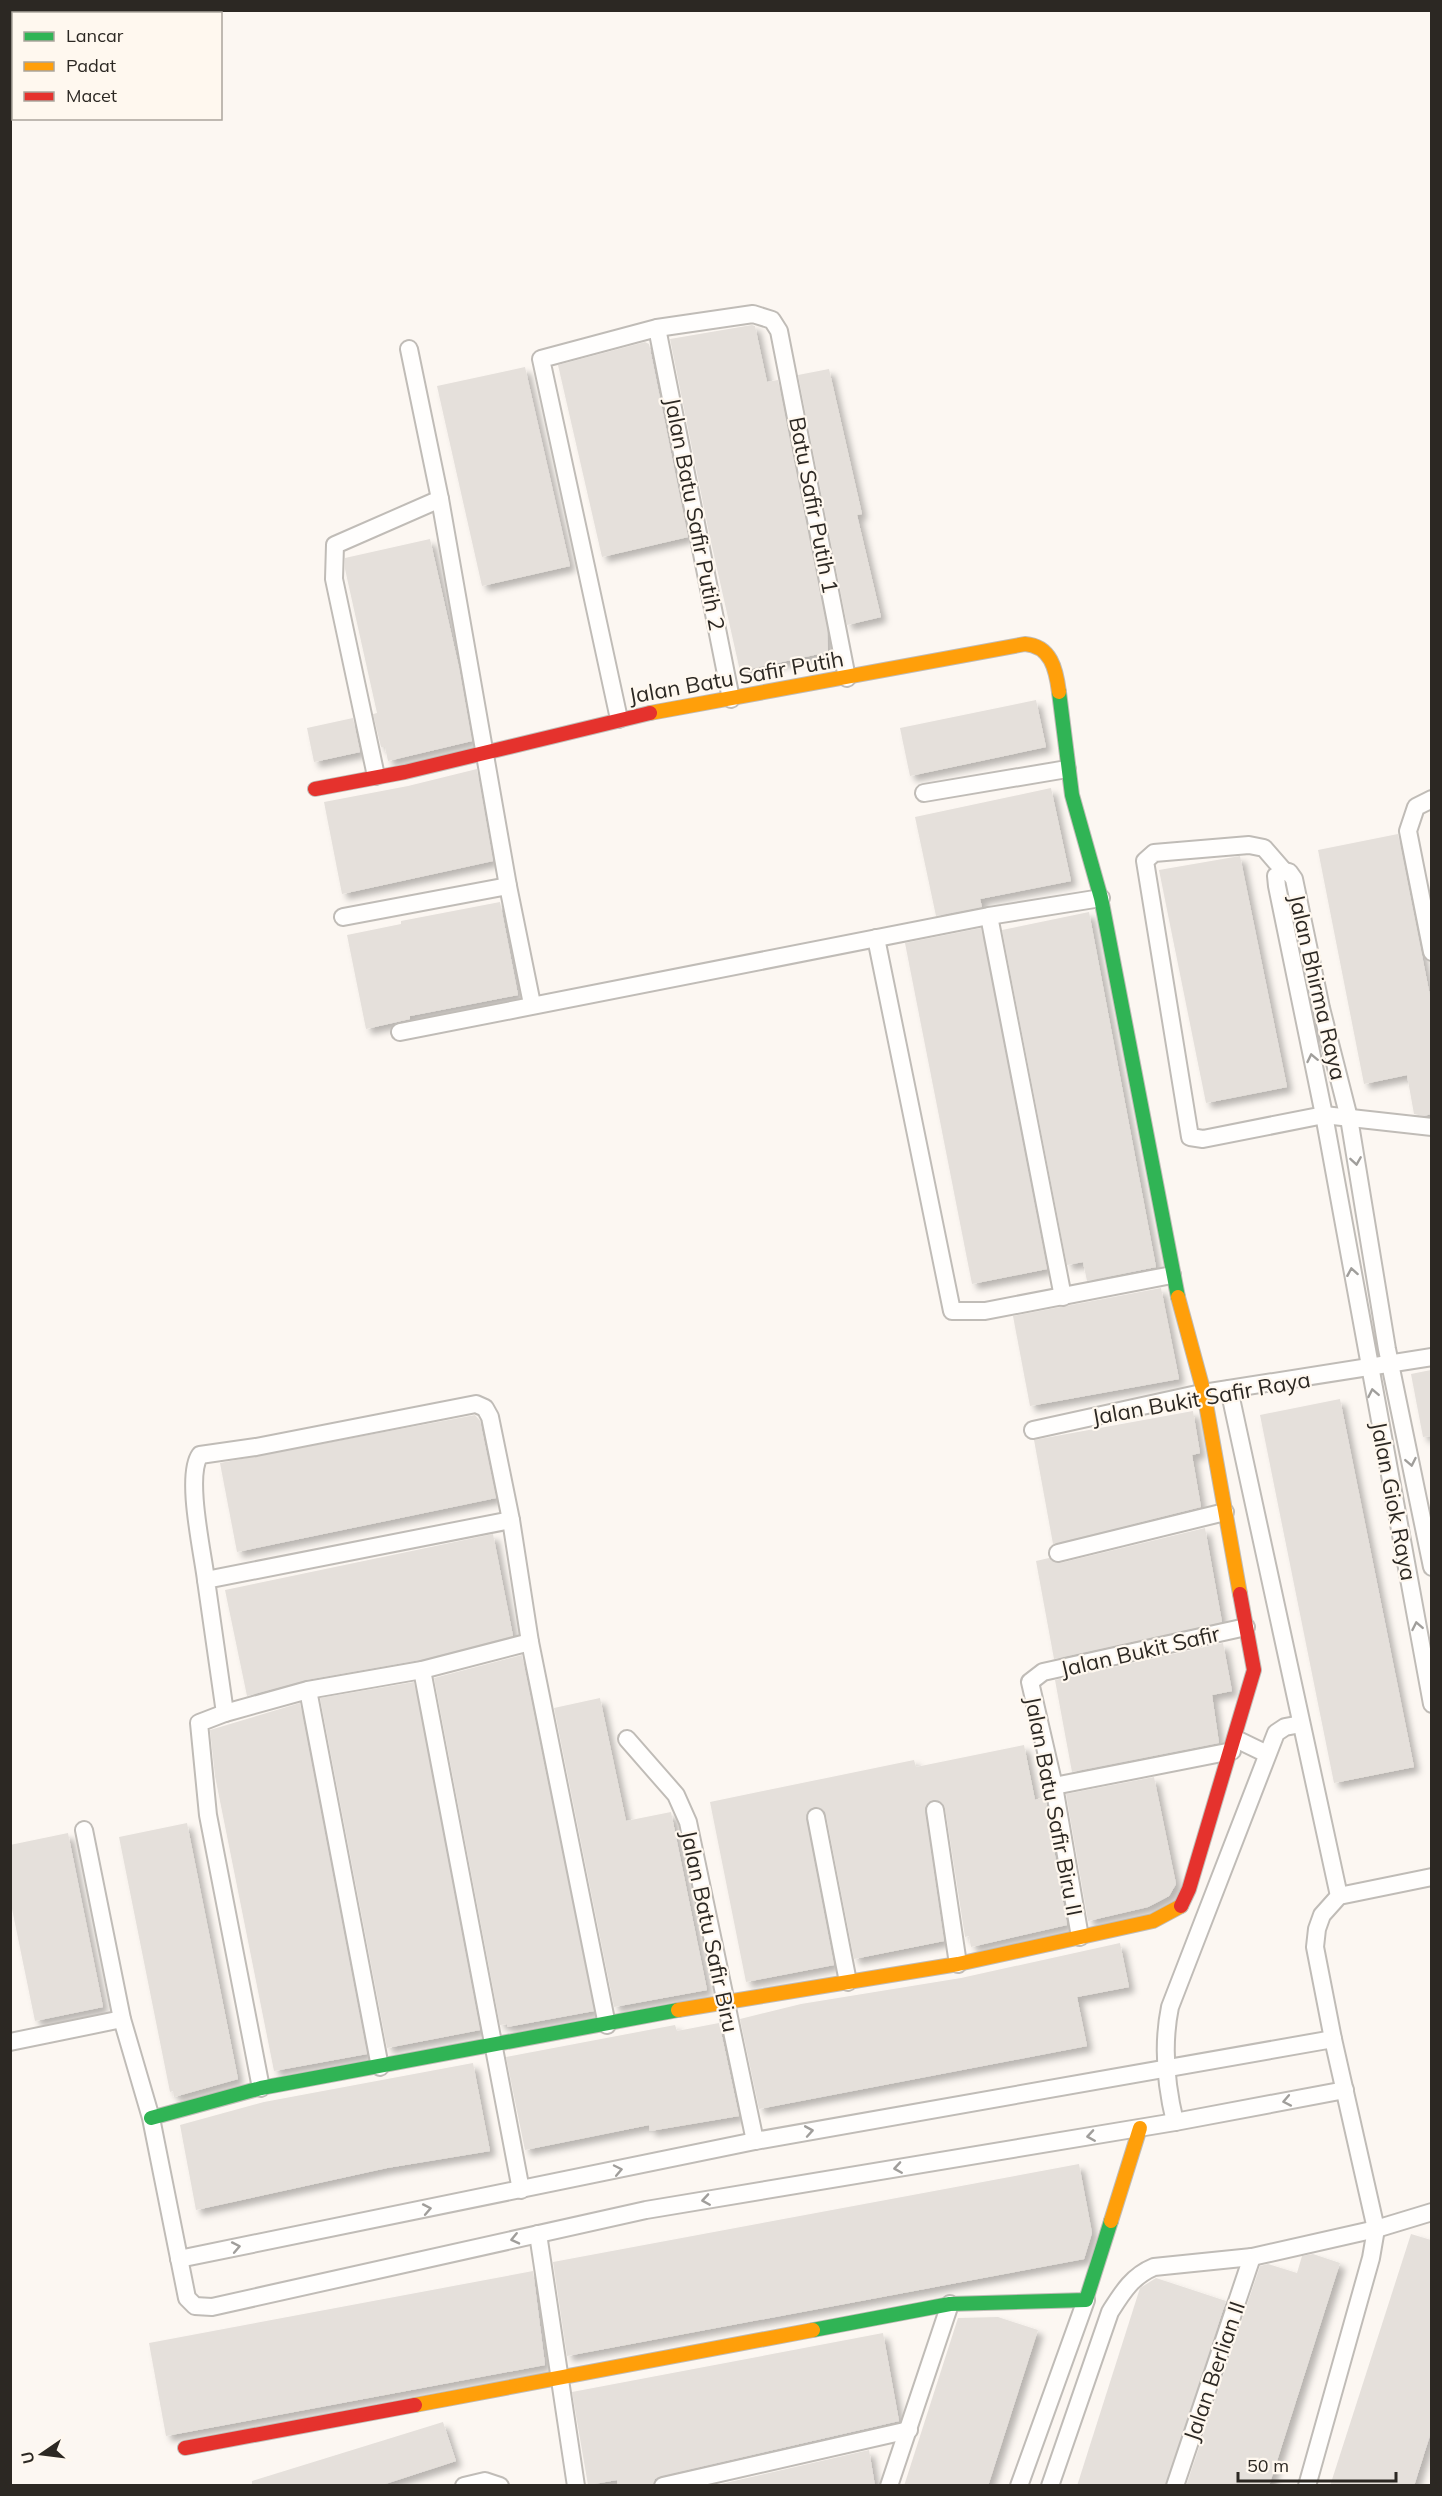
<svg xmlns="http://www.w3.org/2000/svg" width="1442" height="2496" font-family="Mulish,sans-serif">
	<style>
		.building { fill: #e5e0db; filter: url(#shadow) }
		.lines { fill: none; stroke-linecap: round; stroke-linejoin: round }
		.street-casing { stroke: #c0bcb7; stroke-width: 20 }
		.fast-casing { stroke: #c0bcb7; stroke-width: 16 }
		.slow-casing { stroke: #c0bcb7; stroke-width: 16 }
		.jam-casing { stroke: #c0bcb7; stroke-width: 16 }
		.street { stroke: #fffefd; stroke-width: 16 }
		.fast { stroke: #30b455; stroke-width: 14 }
		.slow { stroke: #ff9f0a; stroke-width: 14 }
		.jam { stroke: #e5322d; stroke-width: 14 }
		.oneway { stroke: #a09e9b }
		.labels { text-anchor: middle; stroke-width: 4.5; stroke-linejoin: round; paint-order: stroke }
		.street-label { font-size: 22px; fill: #2c2823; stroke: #fff8ef }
	</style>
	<defs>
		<filter id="shadow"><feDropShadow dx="5.5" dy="5.5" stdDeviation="3" flood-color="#0004"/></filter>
	</defs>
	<rect width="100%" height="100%" fill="#fcf7f2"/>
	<g class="building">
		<polygon points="752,325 755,326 767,382 778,380 827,629 828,652 740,671 709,533 670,339"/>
		<polygon points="645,342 649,344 688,537 602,557 558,365"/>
		<polygon points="525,367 570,566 482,586 437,386"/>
		<polygon points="829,369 862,514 857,515 881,617 847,625 798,375"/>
		<polygon points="430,539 459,668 472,741 388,761 385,747 381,747 373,714 377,713 345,569 345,558"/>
		<polygon points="1036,700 1046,747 910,776 900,728"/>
		<polygon points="353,718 360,752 314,762 307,728"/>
		<polygon points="477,769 493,861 342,894 324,802 408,786"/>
		<polygon points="1051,788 1071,881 980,899 982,907 936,916 915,817"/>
		<polygon points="1398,834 1431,1001 1431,1114 1424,1116 1414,1114 1407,1075 1364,1084 1318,850"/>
		<polygon points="1240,856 1287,1087 1206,1103 1159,870"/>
		<polygon points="500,902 518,995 410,1016 410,1019 366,1029 347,935 401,924 401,921"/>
		<polygon points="1089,912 1156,1267 1087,1281 1083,1262 1067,1265 1002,930"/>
		<polygon points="981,928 1047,1269 972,1284 905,943"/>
		<polygon points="1161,1288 1179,1379 1030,1406 1013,1316"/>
		<polygon points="1431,1370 1431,1436 1423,1437 1411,1374"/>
		<polygon points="1340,1399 1414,1767 1334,1783 1260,1415"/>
		<polygon points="1193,1411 1200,1453 1192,1455 1201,1507 1053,1544 1034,1440"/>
		<polygon points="475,1415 480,1421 496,1498 237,1552 220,1463"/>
		<polygon points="1205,1528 1222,1622 1054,1659 1036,1561 1049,1558 1060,1563"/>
		<polygon points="493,1534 513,1636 420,1660 306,1680 247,1696 225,1590"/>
		<polygon points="1223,1643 1232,1691 1212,1695 1219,1743 1072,1772 1055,1680"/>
		<polygon points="522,1655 594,2011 507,2027 507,2024 500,2025 434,1678"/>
		<polygon points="414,1682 480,2030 387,2048 320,1698"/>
		<polygon points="600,1698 626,1821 671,1812 707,1990 614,2007 554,1708"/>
		<polygon points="300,1703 367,2054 274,2071 215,1776 210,1730"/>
		<polygon points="1024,1745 1035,1800 1045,1797 1067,1925 971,1947 969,1936 965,1937 945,1808 939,1801 933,1800 926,1806 925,1812 944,1941 854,1959 826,1815 823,1810 815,1807 809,1810 806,1819 834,1965 746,1982 710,1802 914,1760 916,1767"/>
		<polygon points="1154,1777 1176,1884 1169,1896 1148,1907 1088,1921 1066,1794"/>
		<polygon points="187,1823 238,2079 174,2097 173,2091 170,2092 119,1837"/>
		<polygon points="68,1833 103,2007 35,2021 10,1899 10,1845"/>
		<polygon points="1120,1943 1129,1987 1077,1997 1087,2046 759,2109 740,2019 801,2004 961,1978"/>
		<polygon points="719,2023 739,2116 650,2131 649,2125 525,2150 506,2057 675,2025 677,2031"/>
		<polygon points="473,2063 490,2151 387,2168 196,2210 180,2125 264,2102"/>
		<polygon points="1079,2164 1092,2233 1084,2259 567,2356 553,2262"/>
		<polygon points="1411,2234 1431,2240 1431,2432 1414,2486 1330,2486"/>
		<polygon points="1313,2254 1340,2263 1269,2486 1186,2486 1260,2266 1268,2264 1297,2273 1302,2256"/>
		<polygon points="533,2271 545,2365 166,2436 149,2343"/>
		<polygon points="1156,2278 1226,2301 1165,2486 1077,2486 1140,2288"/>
		<polygon points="998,2317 1038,2330 988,2486 904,2486 958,2318"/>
		<polygon points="883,2333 899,2421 661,2476 655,2479 653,2486 618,2486 617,2480 588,2485 572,2392"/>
		<polygon points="443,2422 456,2461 379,2486 252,2486 252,2481"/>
		<polygon points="869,2450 875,2486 712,2486"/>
	</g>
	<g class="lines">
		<defs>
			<g id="street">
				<polyline points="657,328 731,699"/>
				<polyline points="409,349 440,499 508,886 532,1004"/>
				<polyline points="619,719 541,359 657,328 753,314 772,320 779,331 847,678"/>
				<polyline points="376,776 334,579 335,545 440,499"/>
				<polyline points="924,793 1067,769"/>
				<polyline points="1432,799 1416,807 1408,831 1432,952"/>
				<polyline points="1284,871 1264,848 1249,845 1154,853 1145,861 1190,1137 1203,1139 1324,1115 1432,1127"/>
				<polyline points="989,916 1063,1297"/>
				<polyline points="343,917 508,886"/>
				<polyline points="876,938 952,1311 985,1311 1172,1275"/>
				<polyline points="400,1032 989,916 1101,898"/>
				<polyline points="1229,1389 1339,1896"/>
				<polyline points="1033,1430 1197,1394 1432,1357"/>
				<polyline points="1058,1553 1225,1512"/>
				<polyline points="1432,1567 1387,1349 1349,1118 1321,1008 1294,879 1289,872 1284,871 1276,876 1277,886 1324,1115 1432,1704"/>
				<path d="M206,1580C203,1554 185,1476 200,1455L256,1447L476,1404L485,1408L490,1417L511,1520L530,1642L607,2025"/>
				<polyline points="422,1670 521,2190"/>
				<polyline points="308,1690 380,2067"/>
				<polyline points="225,1713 206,1580 511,1520"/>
				<polyline points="627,1739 676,1795 688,1822 755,2141"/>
				<polyline points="1236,1739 1267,1754"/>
				<polyline points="1054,1786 1232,1751"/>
				<polyline points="935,1810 958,1964"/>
				<polyline points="816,1817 848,1982"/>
				<polyline points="84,1830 122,2019 151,2118 187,2298 195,2306 212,2307 646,2210 1175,2122 1345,2090"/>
				<polyline points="1080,1937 1054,1786 1030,1682 1043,1672 1246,1627"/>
				<polyline points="10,2042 122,2019"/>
				<polyline points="261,2088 208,1815 199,1723 225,1713 308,1690 422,1670 530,1642"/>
				<path d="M1175,2122C1166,2085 1162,2046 1170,2007L1276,1733L1285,1727L1301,1724"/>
				<polyline points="538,2234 576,2486"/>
				<polyline points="179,2259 755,2141 1333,2039"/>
				<polyline points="464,2486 485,2481 500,2486"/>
				<polyline points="663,2486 909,2430"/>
				<polyline points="889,2486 950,2304"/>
				<polyline points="1019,2486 1086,2300"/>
				<path d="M1050,2486L1110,2312C1122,2293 1132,2276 1154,2267L1252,2257L1376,2229L1432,2212"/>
				<polyline points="1175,2486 1252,2257"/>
				<polyline points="1307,2486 1371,2258 1376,2229 1333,2039 1315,1947 1317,1929 1322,1915 1339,1896 1432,1877"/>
			</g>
			<g id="fast">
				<polyline points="1059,692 1072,795 1101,898 1178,1297"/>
				<polyline points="151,2118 261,2088 678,2010"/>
				<polyline points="813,2330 950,2304 1086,2300 1111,2221"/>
			</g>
			<g id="slow">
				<path d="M650,713L1025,644C1051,646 1056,669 1059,692"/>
				<polyline points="1178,1297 1204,1393 1240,1594"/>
				<polyline points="678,2010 958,1964 1153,1921 1181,1906"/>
				<polyline points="1111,2221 1140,2128"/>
				<polyline points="415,2405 813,2330"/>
			</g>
			<g id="jam">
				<polyline points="315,789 405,772 650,713"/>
				<polyline points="1181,1906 1189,1889 1254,1670 1240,1594"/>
				<polyline points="185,2448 415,2405"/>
			</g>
		</defs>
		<use href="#street" class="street-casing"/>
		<use href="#fast" class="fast-casing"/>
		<use href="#slow" class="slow-casing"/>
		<use href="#jam" class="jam-casing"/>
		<use href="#street" class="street"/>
		<use href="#fast" class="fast"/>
		<use href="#slow" class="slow"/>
		<use href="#jam" class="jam"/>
	</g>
	<defs><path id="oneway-chevron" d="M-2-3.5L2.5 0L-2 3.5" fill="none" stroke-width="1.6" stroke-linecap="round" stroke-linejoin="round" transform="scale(1.5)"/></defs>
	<g class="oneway">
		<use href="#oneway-chevron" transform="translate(1312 1058) rotate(-102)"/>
		<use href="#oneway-chevron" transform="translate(1356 1161) rotate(81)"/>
		<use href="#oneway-chevron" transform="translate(1352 1272) rotate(-100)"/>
		<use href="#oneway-chevron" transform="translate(1373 1393) rotate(-101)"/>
		<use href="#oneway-chevron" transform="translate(1411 1462) rotate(79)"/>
		<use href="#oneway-chevron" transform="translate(1417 1626) rotate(-101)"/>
		<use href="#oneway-chevron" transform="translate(1287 2101) rotate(169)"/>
		<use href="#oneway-chevron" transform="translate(809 2131) rotate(-10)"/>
		<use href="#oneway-chevron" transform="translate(1091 2136) rotate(171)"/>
		<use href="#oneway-chevron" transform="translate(898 2168) rotate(171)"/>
		<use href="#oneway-chevron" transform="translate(618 2170) rotate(-12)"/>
		<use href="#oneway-chevron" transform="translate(706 2200) rotate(171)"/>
		<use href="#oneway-chevron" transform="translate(427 2209) rotate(-11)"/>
		<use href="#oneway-chevron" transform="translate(515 2239) rotate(167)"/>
		<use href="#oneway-chevron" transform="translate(236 2247) rotate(-11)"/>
	</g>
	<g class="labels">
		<g class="street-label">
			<text transform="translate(814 505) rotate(79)" y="8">Batu Safir Putih 1</text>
			<text transform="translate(695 514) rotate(79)" y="8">Jalan Batu Safir Putih 2</text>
			<text transform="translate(736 677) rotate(-10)" y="8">Jalan Batu Safir Putih</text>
			<text transform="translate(1318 987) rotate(77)" y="8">Jalan Bhirma Raya</text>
			<text transform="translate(1201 1398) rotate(-10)" y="8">Jalan Bukit Safir Raya</text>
			<text transform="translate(1394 1501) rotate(79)" y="8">Jalan Giok Raya</text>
			<text transform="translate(1140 1651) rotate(-13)" y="8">Jalan Bukit Safir</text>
			<text transform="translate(1054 1806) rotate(79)" y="8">Jalan Batu Safir Biru II</text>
			<text transform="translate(710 1931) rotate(78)" y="8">Jalan Batu Safir Biru</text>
			<text transform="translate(1214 2371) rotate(-71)" y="8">Jalan Berlian II</text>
		</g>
	</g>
	<rect width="1442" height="2496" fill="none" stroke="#2c2823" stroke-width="24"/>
	<rect x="12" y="12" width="210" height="108" fill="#fff8ef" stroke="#aba59d" stroke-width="1.5"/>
	<rect x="24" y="32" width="30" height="9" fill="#30b455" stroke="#aba59d" stroke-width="1.5"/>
	<text x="66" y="42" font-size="18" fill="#2c2823">Lancar</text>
	<rect x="24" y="62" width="30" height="9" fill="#ff9f0a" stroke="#aba59d" stroke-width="1.5"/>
	<text x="66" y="72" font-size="18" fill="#2c2823">Padat</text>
	<rect x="24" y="92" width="30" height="9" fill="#e5322d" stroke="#aba59d" stroke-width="1.5"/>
	<text x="66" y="102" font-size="18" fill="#2c2823">Macet</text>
	<g transform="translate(42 2454) rotate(256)" stroke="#fff8ef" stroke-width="4.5" paint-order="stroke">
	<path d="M0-4.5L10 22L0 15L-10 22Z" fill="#2c2823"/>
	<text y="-9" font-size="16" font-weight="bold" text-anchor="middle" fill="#2c2823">U</text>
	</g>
	<path d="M1238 2472v9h158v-9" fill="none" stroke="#2c2823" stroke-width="3"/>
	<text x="1247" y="2472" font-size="18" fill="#2c2823" stroke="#fff8ef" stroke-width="4.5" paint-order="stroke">50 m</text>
</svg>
